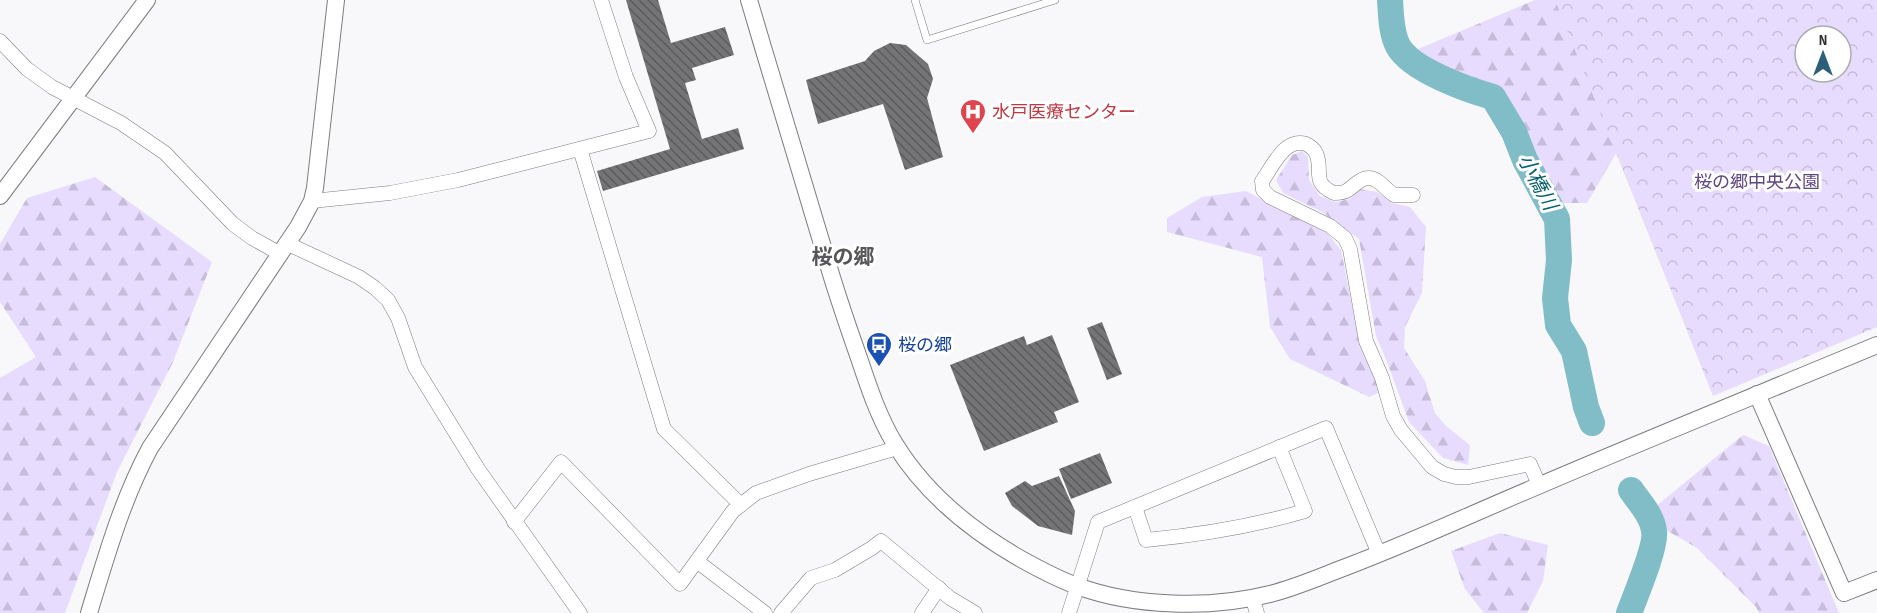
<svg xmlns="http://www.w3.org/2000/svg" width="1877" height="613" font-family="'Sofia Sans Condensed','Noto Sans JP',sans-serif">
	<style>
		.forest { fill: url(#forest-firs) }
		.park { fill: url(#park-crowns); fill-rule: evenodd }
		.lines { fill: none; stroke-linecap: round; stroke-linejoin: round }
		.river { stroke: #80bdc7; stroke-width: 26 }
		.building { fill: url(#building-back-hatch) }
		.service-casing { stroke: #7c7b7e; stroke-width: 8 }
		.minor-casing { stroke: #7c7b7e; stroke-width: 15 }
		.tertiary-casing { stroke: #7c7b7e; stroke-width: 18 }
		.service { stroke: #fff; stroke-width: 7 }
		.minor { stroke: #fff; stroke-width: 14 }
		.tertiary { stroke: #fff; stroke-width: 16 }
		.labels { text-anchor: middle; stroke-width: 6; stroke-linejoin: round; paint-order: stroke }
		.health-label { font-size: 18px; fill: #be3a42; stroke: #fff; text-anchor: start }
		.park-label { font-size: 18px; fill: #5d4780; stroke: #fff }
		.transit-label { font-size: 18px; fill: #164399; stroke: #fff; text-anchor: start }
		.water-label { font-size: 20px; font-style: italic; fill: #09616c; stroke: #fff }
		.quarter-label { font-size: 21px; font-weight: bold; fill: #575658; stroke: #fff }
	</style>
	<defs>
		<pattern id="forest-firs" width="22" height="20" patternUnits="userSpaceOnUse" patternTransform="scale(1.5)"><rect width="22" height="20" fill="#e8dcfe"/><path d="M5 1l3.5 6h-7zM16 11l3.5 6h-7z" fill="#c7bdda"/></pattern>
		<pattern id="park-crowns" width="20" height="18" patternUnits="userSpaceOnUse" patternTransform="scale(1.5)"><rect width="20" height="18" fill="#e8dcfe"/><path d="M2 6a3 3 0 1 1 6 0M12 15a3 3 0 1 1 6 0" fill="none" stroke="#c7bdda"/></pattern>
		<pattern id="building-back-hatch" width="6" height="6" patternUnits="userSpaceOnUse" patternTransform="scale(1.5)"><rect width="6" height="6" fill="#747375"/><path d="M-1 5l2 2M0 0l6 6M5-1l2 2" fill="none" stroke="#5a5a5b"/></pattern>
	</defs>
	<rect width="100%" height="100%" fill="#f8f7fa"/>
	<g class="forest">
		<polygon points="1535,0 1611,0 1635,121 1587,203 1560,203 1501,98 1457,78 1418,49"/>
		<polygon points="1302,151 1308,157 1309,180 1320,196 1335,202 1350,199 1360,189 1377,192 1392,203 1410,207 1426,227 1422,293 1405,327 1404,348 1425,381 1435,413 1446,426 1470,445 1468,465 1443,458 1409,422 1387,362 1376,336 1359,239 1322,212 1283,193 1276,180 1292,155"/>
		<polygon points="95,177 212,262 173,362 117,472 65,613 0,613 0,378 36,357 0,302 0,244 27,198"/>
		<polygon points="1246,191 1328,234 1341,250 1360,346 1380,392 1369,397 1290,359 1270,327 1262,257 1167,232 1167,218 1202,197"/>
		<polygon points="1743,435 1769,446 1839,613 1759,613 1756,607 1697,548 1666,530 1655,507"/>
		<polygon points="1500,533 1548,545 1543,581 1527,613 1484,613 1465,589 1451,551"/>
	</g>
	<path class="park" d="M1555,0H1877V327L1713,396ZM1805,36H1841V72H1805Z"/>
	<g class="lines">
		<g class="river">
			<path d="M1390,0C1391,14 1391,33 1398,46C1411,70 1468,90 1493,97L1514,132L1525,160L1557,219L1559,260L1555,298L1558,325L1574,351L1586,407L1592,423"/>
			<path d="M1629,613C1635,597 1657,545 1654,531C1652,515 1639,502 1631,490"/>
		</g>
	</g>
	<g class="building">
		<polygon points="626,0 658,0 671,43 725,27 734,55 692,68 696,80 685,83 702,139 738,128 744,149 603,191 597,171 670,149"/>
		<polygon points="890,43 906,45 928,64 933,79 927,98 943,157 905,170 883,104 818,124 806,80 865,61 874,51"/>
		<polygon points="1102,322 1122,374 1107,380 1087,328"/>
		<polygon points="1052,335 1079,402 1054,412 1058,422 984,451 950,365 1024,336 1027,345"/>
		<polygon points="1100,453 1112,483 1071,499 1059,469"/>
		<polygon points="1059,476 1075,511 1072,535 1038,526 1012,506 1005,493 1025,481 1032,486"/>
	</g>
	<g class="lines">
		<defs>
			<polyline id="service" points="915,0 927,40 1055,0"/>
			<g id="minor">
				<polyline points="0,41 27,69 52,87 121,123 165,153 233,224 252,238 279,253"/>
				<polyline points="580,149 664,429 741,505"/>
				<path d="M1413,195H1394C1388,191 1384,186 1379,182C1365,172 1358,183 1348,190C1344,193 1339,193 1334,193C1310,182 1324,171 1316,153C1314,149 1310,146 1306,144C1284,137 1272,168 1262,181L1263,190L1270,197L1330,226L1345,238L1350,249L1366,341L1382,378L1393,416L1401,430L1432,467L1444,474L1456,477H1469L1530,464L1539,485"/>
				<polyline points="312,201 390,193 458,180 649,131 626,77 601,0"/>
				<polyline points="286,243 359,277 375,288 388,300 398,318 415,367 478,469 580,613"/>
				<path d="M1135,507L1146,540C1200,535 1254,526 1305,511L1279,447"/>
				<polyline points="514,522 561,462 680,584 733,511 756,493 809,474 897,448"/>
				<polyline points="698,562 765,613"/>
				<polyline points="1252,597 1257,613"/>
				<polyline points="781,613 811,578 835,570 872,548 881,541 950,598 975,613"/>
				<polyline points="922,613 939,588"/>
				<polyline points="1069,613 1098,522 1326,428 1379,554"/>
			</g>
			<g id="tertiary">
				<path d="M749,0C774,85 800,170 825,254C835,289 847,324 859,358C869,388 879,418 895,444C925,493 972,531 1021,559C1039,569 1058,579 1077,586C1134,607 1211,609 1270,594C1298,587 1324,575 1351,565C1414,541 1476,512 1538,486C1650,438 1764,392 1877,345"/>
				<polyline points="0,196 147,0"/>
				<polyline points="1757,394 1844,593 1877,580"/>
				<path d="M89,613C106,557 122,500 150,448L298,227L312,201L315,188L336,0"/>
			</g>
		</defs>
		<use href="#service" class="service-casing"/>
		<use href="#minor" class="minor-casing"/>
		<use href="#tertiary" class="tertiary-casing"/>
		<use href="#service" class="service"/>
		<use href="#minor" class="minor"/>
		<use href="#tertiary" class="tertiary"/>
	</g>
	<defs>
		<symbol id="hospital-pin" viewBox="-11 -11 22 30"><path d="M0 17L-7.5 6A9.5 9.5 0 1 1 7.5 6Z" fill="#e0444e" stroke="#fff"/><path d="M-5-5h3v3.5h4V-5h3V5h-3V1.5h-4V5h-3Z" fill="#fff"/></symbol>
		<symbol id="bus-pin" viewBox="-11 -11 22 30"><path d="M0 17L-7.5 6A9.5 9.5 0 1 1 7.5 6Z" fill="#1a4fb4" stroke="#fff"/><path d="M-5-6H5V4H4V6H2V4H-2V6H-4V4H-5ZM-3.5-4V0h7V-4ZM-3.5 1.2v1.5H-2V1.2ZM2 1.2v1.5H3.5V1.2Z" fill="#fff"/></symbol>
	</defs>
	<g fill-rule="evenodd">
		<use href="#hospital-pin" x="958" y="97" width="30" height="40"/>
		<use href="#bus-pin" x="864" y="330" width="30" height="40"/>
	</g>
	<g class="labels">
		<g class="health-label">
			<text x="992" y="118">水戸医療センター</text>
		</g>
		<g class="park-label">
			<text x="1757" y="188">桜の郷中央公園</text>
		</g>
		<g class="transit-label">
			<text x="898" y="351">桜の郷</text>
		</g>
		<g class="water-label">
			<text transform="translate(1538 182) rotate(62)" y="7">小橋川</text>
		</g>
		<g class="quarter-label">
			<text x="843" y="264">桜の郷</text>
		</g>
	</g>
	<g transform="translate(1823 54)"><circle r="28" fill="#ffffff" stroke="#acacac" stroke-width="1.5"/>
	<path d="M0-4.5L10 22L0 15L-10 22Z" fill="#2d5e7c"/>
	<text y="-9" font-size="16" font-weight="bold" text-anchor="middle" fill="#2f2f30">N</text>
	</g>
</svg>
